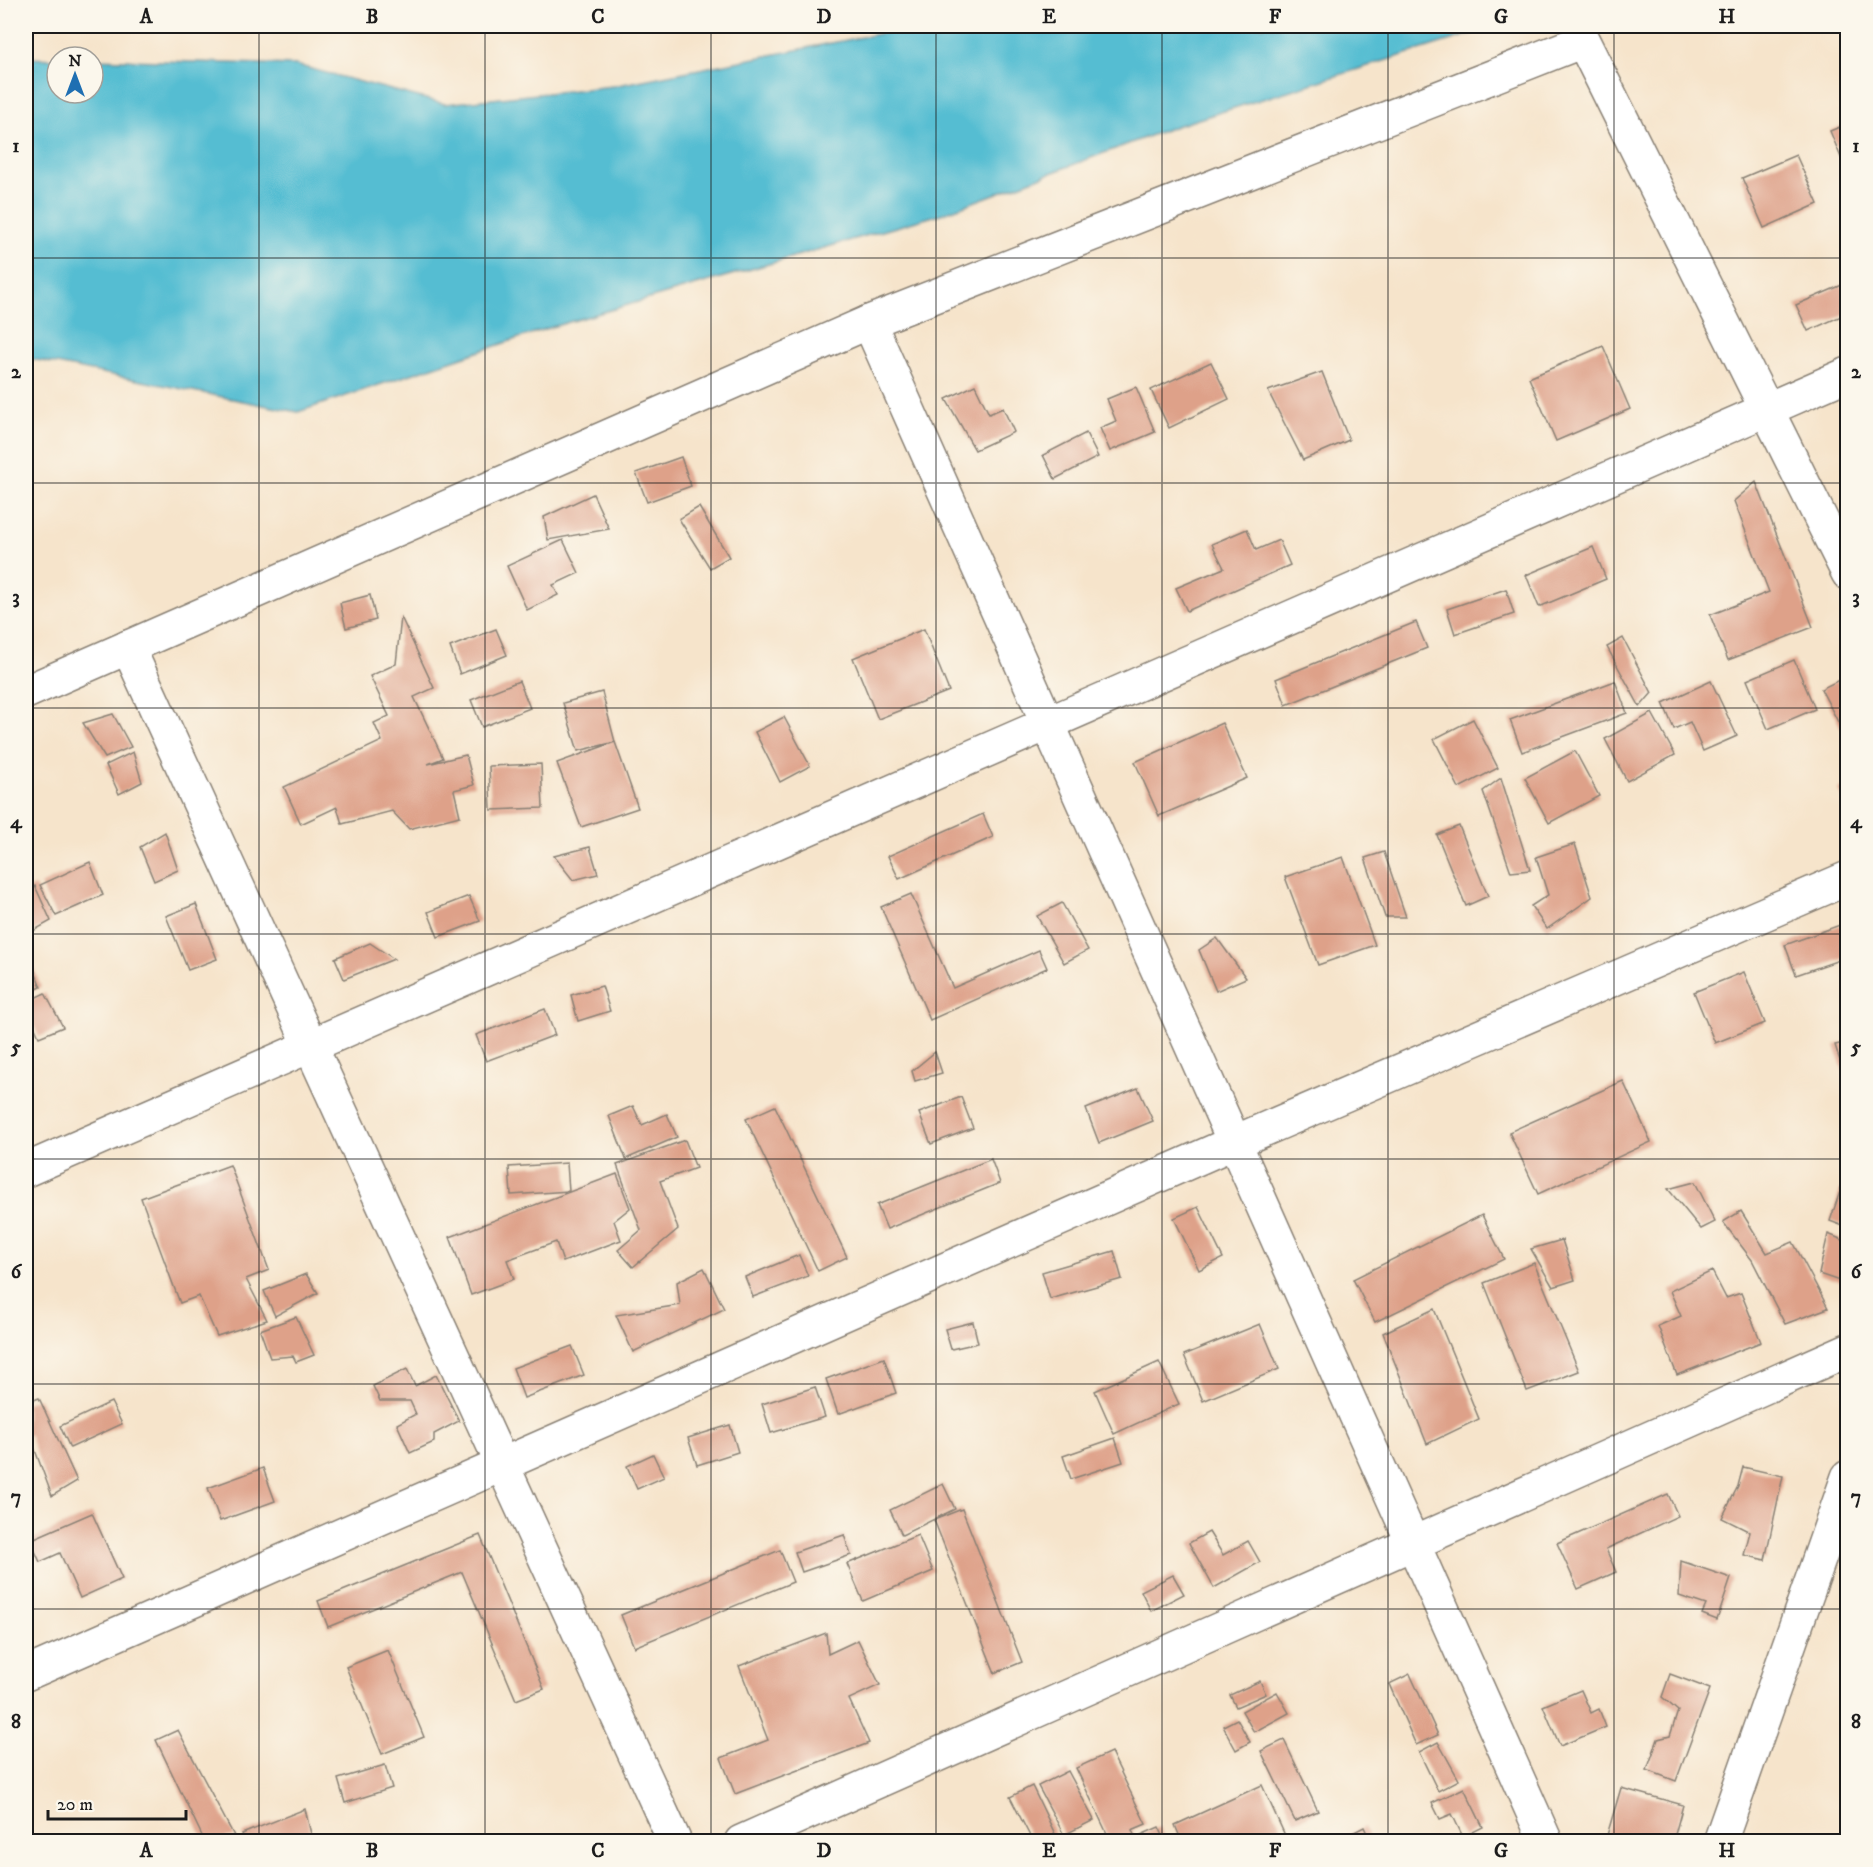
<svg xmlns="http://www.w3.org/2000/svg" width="1873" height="1867" font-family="'IM FELL DW Pica',serif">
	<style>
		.water { fill: #55bdd2; stroke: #386c77; stroke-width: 1.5 }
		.building { fill: #dea189 }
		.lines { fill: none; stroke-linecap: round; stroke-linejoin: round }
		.minor-casing { stroke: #898074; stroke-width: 36 }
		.minor { stroke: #fff; stroke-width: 33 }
		.grid { fill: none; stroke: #1c1c1c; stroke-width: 1.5; stroke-opacity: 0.55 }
		.neatline { fill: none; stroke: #1c1c1c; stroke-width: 2 }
		.grid-label { font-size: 20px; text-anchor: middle; font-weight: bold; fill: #1c1c1c }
	</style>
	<rect width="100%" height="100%" fill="#fbf7ec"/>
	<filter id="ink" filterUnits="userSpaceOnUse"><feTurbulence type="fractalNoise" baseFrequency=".0167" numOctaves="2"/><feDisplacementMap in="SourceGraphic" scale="12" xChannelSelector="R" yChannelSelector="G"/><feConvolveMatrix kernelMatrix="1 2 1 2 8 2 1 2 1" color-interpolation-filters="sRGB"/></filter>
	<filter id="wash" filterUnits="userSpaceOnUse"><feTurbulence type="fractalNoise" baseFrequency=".008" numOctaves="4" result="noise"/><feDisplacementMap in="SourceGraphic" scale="24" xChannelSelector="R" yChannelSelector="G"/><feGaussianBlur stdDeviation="1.35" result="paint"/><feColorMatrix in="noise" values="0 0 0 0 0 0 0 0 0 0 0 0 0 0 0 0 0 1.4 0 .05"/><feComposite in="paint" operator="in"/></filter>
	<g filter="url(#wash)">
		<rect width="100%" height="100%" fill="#f6e4cb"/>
		<polygon class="water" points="918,26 1496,26 1176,126 944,213 552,327 298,412 26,358 26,58 57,59 57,93 93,93 93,59 296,65 445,104 613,86"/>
		<g id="blocks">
			<g class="building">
				<polygon points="1847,124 1847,172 1830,131"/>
				<polygon points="1796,155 1818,204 1764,228 1742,178"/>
				<polygon points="1842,285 1848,299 1848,313 1808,331 1796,305"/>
				<polygon points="1603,346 1630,409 1556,441 1529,378"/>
				<polygon points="1211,362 1229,399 1169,428 1151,390"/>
				<polygon points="1322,372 1349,440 1303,460 1268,391"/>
				<polygon points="975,385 989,414 1003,408 1014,432 975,450 946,399"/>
				<polygon points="1136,387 1155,432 1110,451 1100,428 1116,421 1107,399"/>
				<polygon points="1086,433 1098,457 1055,479 1043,455"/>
				<polygon points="681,457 691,486 647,502 636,473"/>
				<polygon points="1756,482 1813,627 1728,660 1710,615 1769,592 1734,501"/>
				<polygon points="593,494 609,529 548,540 544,517"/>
				<polygon points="699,507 729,557 710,568 679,519"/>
				<polygon points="1247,529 1256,550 1279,540 1290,565 1187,611 1176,588 1224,568 1212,544"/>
				<polygon points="563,540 579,573 553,585 558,595 527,610 507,566"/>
				<polygon points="1593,547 1606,579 1539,607 1526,575"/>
				<polygon points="1506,589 1514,614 1455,634 1447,609"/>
				<polygon points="370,595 376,620 346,628 340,603"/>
				<polygon points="401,617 434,688 414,697 443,758 428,764 466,755 474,785 454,790 460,816 409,829 392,811 342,824 337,807 301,824 284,787 382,741 374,723 389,716 370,676 396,664"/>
				<polygon points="1416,622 1427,648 1286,705 1276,679"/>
				<polygon points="496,629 507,655 460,674 450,647"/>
				<polygon points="924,629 949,691 878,719 853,658"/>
				<polygon points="1623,638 1652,693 1640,707 1607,647"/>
				<polygon points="1794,660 1815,709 1768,729 1747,680"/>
				<polygon points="1839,680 1848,698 1848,741 1821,689"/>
				<polygon points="519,681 530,708 482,727 471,700"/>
				<polygon points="1615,681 1627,713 1522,752 1510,720"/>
				<polygon points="1711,681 1737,736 1703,751 1690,722 1674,729 1663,703"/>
				<polygon points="602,692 615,742 638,808 581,827 557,763 615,742 578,751 563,703"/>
				<polygon points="1652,713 1675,755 1627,781 1605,739"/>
				<polygon points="113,714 131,747 105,758 83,723"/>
				<polygon points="784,717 810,766 780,782 755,732"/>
				<polygon points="1473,719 1498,768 1459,788 1434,739"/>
				<polygon points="1222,723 1247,778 1159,816 1135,762"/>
				<polygon points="1575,751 1599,796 1549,823 1525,778"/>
				<polygon points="133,752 142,782 119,794 106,765"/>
				<polygon points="541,764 543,808 491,810 489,766"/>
				<polygon points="1501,778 1530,870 1511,872 1483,791"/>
				<polygon points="1848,786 1848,807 1839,790"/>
				<polygon points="983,814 993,837 899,879 888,856"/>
				<polygon points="1459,826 1488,896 1466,906 1437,835"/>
				<polygon points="165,832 178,870 154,881 140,847"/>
				<polygon points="1575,844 1592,897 1547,929 1531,906 1548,895 1536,857"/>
				<polygon points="590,847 598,874 573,880 554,856"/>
				<polygon points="1384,852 1406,917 1385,917 1365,858"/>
				<polygon points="1343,857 1375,945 1318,965 1285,877"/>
				<polygon points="90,862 103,895 56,916 40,885"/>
				<polygon points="35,886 51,921 26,935 26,890"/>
				<polygon points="911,894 953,988 1039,950 1047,968 930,1020 881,907"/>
				<polygon points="469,896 480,921 438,937 428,912"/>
				<polygon points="1062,903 1088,950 1064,963 1037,916"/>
				<polygon points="196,904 217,959 188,970 166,916"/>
				<polygon points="1848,922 1848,957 1796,975 1785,945"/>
				<polygon points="1217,938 1246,978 1216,991 1199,950"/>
				<polygon points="370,943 394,959 344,979 335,958"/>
				<polygon points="26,949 41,987 26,994"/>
				<polygon points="1744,972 1765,1023 1715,1043 1694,992"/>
				<polygon points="602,986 610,1011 578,1021 571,995"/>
				<polygon points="45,993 63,1027 39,1037 26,1008 26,1002"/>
				<polygon points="545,1009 555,1035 486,1061 476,1035"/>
				<polygon points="1848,1042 1848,1083 1847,1083 1835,1045"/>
				<polygon points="935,1052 942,1073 915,1081 912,1071"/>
				<polygon points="1623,1081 1651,1142 1538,1194 1509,1132"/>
				<polygon points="1138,1088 1153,1121 1099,1143 1086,1109"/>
				<polygon points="961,1097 973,1128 931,1144 919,1113"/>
				<polygon points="633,1106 642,1125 667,1114 677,1137 626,1159 609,1116"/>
				<polygon points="775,1106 847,1257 818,1271 746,1119"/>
				<polygon points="685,1140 696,1168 660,1181 678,1229 633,1267 618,1250 641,1230 617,1165"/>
				<polygon points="991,1159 1000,1183 887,1229 877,1205"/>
				<polygon points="567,1163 569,1191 511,1195 509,1167"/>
				<polygon points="230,1165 269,1270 246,1279 267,1320 217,1336 199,1296 180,1303 141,1198"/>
				<polygon points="1848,1168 1848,1228 1830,1221"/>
				<polygon points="617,1174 630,1208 614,1221 621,1240 563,1262 556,1242 507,1260 514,1279 471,1295 450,1237"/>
				<polygon points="1695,1182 1715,1222 1701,1229 1668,1189"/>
				<polygon points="1198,1207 1223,1258 1199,1270 1174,1218"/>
				<polygon points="1741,1211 1767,1253 1793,1242 1828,1308 1785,1324 1752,1260 1723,1222"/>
				<polygon points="1482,1215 1504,1259 1375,1322 1353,1279"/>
				<polygon points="1828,1234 1848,1242 1848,1284 1819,1274"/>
				<polygon points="1562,1240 1575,1280 1553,1287 1531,1249"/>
				<polygon points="1114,1251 1122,1279 1050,1299 1042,1272"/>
				<polygon points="799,1255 808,1276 753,1297 745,1277"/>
				<polygon points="1534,1263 1579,1371 1527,1391 1484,1283"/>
				<polygon points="704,1268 724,1309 633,1352 616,1315 680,1305 677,1282"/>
				<polygon points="1712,1271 1726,1298 1741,1293 1761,1342 1677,1375 1658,1326 1681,1316 1670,1291"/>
				<polygon points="306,1274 318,1293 275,1316 264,1291"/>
				<polygon points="1434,1309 1479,1419 1427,1444 1383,1333"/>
				<polygon points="296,1317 314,1355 296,1362 293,1356 270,1358 260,1330"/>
				<polygon points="973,1322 978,1343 951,1349 945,1329"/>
				<polygon points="1260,1324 1279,1369 1203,1401 1184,1355"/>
				<polygon points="572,1346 584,1375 524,1398 513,1368"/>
				<polygon points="884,1358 896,1393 838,1414 826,1379"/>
				<polygon points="1159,1362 1179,1404 1114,1434 1095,1391"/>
				<polygon points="407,1369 415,1386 436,1375 459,1421 434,1434 434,1442 410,1453 397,1424 416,1414 410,1401 380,1401 373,1386"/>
				<polygon points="815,1387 825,1417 771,1433 762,1404"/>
				<polygon points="39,1398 77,1481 52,1496 29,1434 26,1436 26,1403"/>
				<polygon points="111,1402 122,1424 70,1448 60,1426"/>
				<polygon points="730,1425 738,1452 697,1465 688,1438"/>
				<polygon points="1115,1438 1123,1462 1071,1479 1063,1456"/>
				<polygon points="653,1454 664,1477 637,1489 627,1466"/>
				<polygon points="1743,1467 1783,1476 1765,1560 1744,1555 1750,1532 1722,1518 1738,1486"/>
				<polygon points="263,1468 275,1501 220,1521 208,1488"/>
				<polygon points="943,1484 955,1509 902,1535 890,1510"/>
				<polygon points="1668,1494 1678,1516 1606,1549 1616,1572 1578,1589 1557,1543"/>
				<polygon points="962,1509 1022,1662 995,1673 934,1520"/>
				<polygon points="92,1513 122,1579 80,1598 60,1553 40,1562 30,1540"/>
				<polygon points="1209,1532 1223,1555 1248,1541 1260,1562 1214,1588 1189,1543"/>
				<polygon points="480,1535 544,1689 516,1700 462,1572 328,1627 318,1601"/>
				<polygon points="844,1535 851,1555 802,1572 795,1552"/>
				<polygon points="918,1535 933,1571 863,1601 847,1564"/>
				<polygon points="780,1550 793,1582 634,1647 621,1615"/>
				<polygon points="1681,1561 1731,1578 1717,1620 1702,1614 1706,1605 1679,1596"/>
				<polygon points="1173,1575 1184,1594 1151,1611 1141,1591"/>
				<polygon points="826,1633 828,1654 858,1640 880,1685 849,1699 869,1743 735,1794 721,1758 768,1740 739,1666"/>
				<polygon points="388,1650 424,1737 382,1754 346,1667"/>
				<polygon points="1410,1674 1438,1735 1416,1745 1389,1684"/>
				<polygon points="1670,1674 1710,1689 1676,1781 1647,1770 1658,1739 1670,1736 1678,1711 1662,1697"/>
				<polygon points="1260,1681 1266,1694 1236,1707 1230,1695"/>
				<polygon points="1581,1690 1591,1713 1599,1709 1606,1727 1560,1746 1543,1706"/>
				<polygon points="1277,1692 1289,1713 1254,1732 1242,1711"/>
				<polygon points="1237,1719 1250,1742 1236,1750 1223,1726"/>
				<polygon points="178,1730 234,1836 205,1842 156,1740"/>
				<polygon points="1284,1740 1318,1811 1295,1821 1261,1751"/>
				<polygon points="1438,1742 1459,1780 1438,1791 1419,1752"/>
				<polygon points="1111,1752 1146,1824 1132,1830 1137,1842 1111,1842 1076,1768"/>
				<polygon points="385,1765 392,1788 345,1803 338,1779"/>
				<polygon points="1068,1771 1094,1820 1064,1835 1038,1786"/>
				<polygon points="1262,1785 1288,1842 1182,1842 1175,1825"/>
				<polygon points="1032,1786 1055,1834 1040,1842 1033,1842 1010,1797"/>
				<polygon points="1464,1788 1483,1827 1463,1837 1452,1814 1440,1819 1432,1803"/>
				<polygon points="1621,1788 1683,1805 1673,1842 1605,1842"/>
				<polygon points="305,1809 313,1842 246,1842 242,1834"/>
				<polygon points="26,1824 35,1842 26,1842"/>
				<polygon points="1159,1827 1166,1842 1143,1842 1141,1835"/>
				<polygon points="1364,1827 1371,1842 1335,1842"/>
			</g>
		</g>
	</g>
	<g filter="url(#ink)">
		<use href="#blocks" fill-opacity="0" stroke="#898074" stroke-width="1.5"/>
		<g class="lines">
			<defs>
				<g id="minor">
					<polyline points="869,322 1546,1842"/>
					<polyline points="128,647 675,1842"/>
					<polyline points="26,692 869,322 1583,41 1848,573"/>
					<polyline points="26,1170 1848,374"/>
					<polyline points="26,1674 1235,1142 1848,878"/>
					<polyline points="741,1842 1848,1350"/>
					<polyline points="1720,1842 1848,1477"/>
				</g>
			</defs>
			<use href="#minor" class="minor-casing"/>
			<use href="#minor" class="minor"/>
		</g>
	</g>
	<path class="grid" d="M259,26V1842M485,26V1842M711,26V1842M936,26V1842M1162,26V1842M1388,26V1842M1614,26V1842M26,258H1848M26,483H1848M26,708H1848M26,934H1848M26,1159H1848M26,1384H1848M26,1609H1848"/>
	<rect width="1873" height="1867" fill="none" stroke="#fbf7ec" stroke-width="66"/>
	<g transform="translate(75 75)"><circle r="28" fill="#fbf7ec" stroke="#a29f99" stroke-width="1.5"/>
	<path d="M0-4.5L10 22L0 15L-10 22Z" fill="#1f6fb2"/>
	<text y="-9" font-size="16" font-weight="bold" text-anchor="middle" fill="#1c1c1c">N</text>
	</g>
	<path d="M48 1810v9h138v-9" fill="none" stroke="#1c1c1c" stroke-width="3"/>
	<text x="57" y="1810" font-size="18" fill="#1c1c1c" stroke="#fbf7ec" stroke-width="4.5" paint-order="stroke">20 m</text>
	<rect x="33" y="33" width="1807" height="1801" class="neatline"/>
	<g class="grid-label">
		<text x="146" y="23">A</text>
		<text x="372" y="23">B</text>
		<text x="598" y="23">C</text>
		<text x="824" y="23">D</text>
		<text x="1049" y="23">E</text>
		<text x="1275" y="23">F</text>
		<text x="1501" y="23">G</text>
		<text x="1727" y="23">H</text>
		<text x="16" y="152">1</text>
		<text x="1856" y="152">1</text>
		<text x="16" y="378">2</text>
		<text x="1856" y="378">2</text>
		<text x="16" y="603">3</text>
		<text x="1856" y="603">3</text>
		<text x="16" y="828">4</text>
		<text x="1856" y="828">4</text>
		<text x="16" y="1053">5</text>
		<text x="1856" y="1053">5</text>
		<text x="16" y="1278">6</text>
		<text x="1856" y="1278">6</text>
		<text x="16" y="1503">7</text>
		<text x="1856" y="1503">7</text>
		<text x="16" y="1728">8</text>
		<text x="1856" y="1728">8</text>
		<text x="146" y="1857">A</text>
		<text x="372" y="1857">B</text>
		<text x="598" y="1857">C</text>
		<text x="824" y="1857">D</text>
		<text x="1049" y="1857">E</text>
		<text x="1275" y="1857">F</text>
		<text x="1501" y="1857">G</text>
		<text x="1727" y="1857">H</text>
	</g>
</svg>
